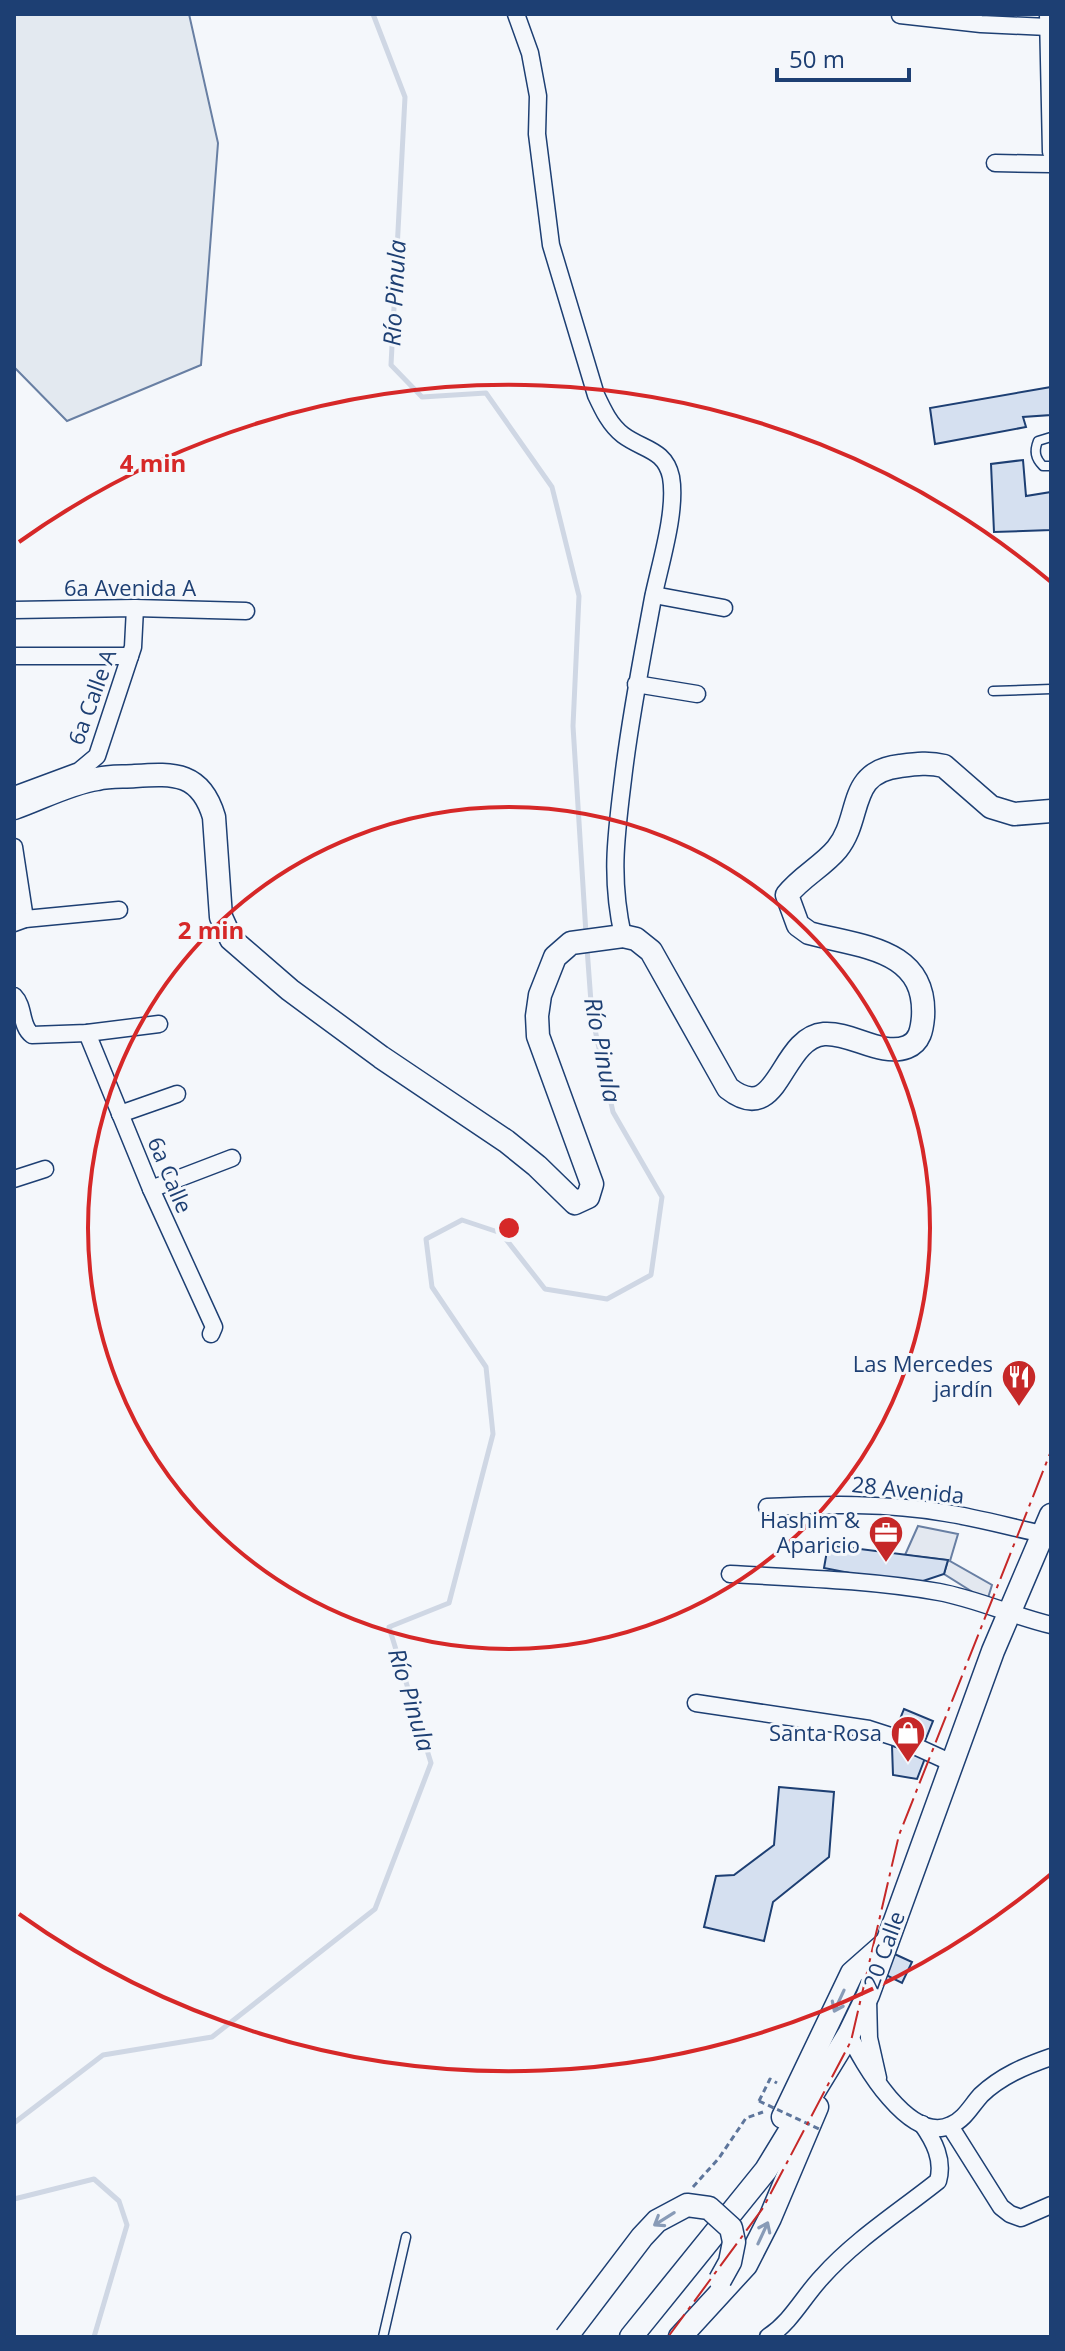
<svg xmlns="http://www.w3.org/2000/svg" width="1065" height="2351" font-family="'Open Sans',sans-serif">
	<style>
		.green { fill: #e3e9f0; stroke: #687fa3; stroke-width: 2 }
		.parking { fill: #e3e8f0; stroke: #687fa3; stroke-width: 2 }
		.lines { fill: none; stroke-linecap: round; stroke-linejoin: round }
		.stream { stroke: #cfd7e4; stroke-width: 5 }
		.building { fill: #d5e0f0; stroke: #1d3f73; stroke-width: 2 }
		.lane-casing { stroke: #1d3f73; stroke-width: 11 }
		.street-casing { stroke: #1d3f73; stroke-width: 19 }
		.secondary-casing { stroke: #1d3f73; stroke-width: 25 }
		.path { stroke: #5e769c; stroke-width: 3; stroke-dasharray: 6 4; stroke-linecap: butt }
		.lane { stroke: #f4f7fb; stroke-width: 8 }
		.street { stroke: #f4f7fb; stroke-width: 16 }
		.secondary { stroke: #f4f7fb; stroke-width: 22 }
		.secondary-bridge-casing { stroke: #1d3f73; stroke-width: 25; stroke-linecap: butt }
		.path-bridge { stroke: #5e769c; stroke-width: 3; stroke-dasharray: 6 4; stroke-linecap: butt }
		.secondary-bridge { stroke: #f4f7fb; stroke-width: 22 }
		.power { stroke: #c62828; stroke-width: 2; stroke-dasharray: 28 6 4 6; stroke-linecap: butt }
		.oneway { stroke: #889bb7 }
		.ring { fill: none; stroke: #d62828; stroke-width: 4 }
		.labels { text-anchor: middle; stroke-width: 6; stroke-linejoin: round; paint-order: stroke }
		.street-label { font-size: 22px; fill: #1d3f73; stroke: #f4f7fb }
		.poi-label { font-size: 22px; fill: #1d3f73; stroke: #f4f7fb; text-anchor: end }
		.water-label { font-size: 24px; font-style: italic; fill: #1d3f73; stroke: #f4f7fb }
		.centre { fill: #d62828; stroke: #f4f7fb; stroke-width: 4 }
		.ring-label { font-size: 24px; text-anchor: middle; font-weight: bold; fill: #d62828; stroke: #f4f7fb; stroke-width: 6; stroke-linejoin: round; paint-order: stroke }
	</style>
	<rect width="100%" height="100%" fill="#f4f7fb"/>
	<polygon class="green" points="14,14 189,14 218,143 201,365 67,421 14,367"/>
	<polygon class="parking" points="918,1526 958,1534 950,1561 992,1585 987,1601 944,1574 948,1560 905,1555"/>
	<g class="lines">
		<g class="stream">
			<polyline points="373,14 405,97 391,365 422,397 486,393 552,487 579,596 573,726 586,934"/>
			<polyline points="14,2123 103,2055 212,2037 375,1909 431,1763 389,1627 449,1603 493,1434 486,1367 432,1287 426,1239 462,1220 501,1233 545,1289 607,1299 651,1275 662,1197 613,1112 592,1016 587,948"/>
			<polyline points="14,2199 94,2179 119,2201 127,2225 94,2337"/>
		</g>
	</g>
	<g class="building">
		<polygon points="1051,387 1051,415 1023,417 1026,427 935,444 930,408"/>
		<polygon points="1023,460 1026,496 1051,492 1051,530 994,532 991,464"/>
		<polygon points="828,1545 948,1560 944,1574 911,1585 824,1568"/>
		<polygon points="904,1709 933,1721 923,1746 894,1734"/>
		<polygon points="892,1746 927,1753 917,1779 893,1775"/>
		<polygon points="779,1787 834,1792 829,1857 773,1902 764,1941 704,1927 716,1876 734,1875 774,1845"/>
		<polygon points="888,1951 912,1962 902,1983 878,1971"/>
	</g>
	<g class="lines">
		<defs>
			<g id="lane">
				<path d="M1051,437L1038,441C1034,451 1035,458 1043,466H1051"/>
				<polyline points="993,691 1051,689"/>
				<polyline points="383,2337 406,2237"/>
			</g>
			<g id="street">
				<path d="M516,14L530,53L538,96L537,134L551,245L596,395C603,410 610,425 623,435C643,450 665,449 671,477C677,511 660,564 653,598C642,658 630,718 623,779C616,836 610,878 623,936"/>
				<polyline points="1048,14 1051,152"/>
				<polyline points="900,15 981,24 1048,27"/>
				<polyline points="995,163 1051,164"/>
				<polyline points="654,595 724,608"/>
				<polyline points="14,610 135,608 246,611"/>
				<polyline points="14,656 130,656"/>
				<polyline points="636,684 697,694"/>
				<polyline points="14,799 17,794 79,771 97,756 133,647 135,608"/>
				<polyline points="14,847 25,919"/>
				<polyline points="14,923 25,919 119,910"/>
				<path d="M14,996C25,1007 20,1026 32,1035L87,1033L159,1024"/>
				<polyline points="87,1033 151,1189 214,1327 211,1334"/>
				<polyline points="120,1114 177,1094"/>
				<polyline points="14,1179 45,1169"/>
				<polyline points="151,1189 232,1158"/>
				<path d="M767,1507C827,1504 887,1503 946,1513C978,1518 1010,1527 1043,1534"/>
				<path d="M730,1574C799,1578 870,1580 939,1592C977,1599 1013,1616 1051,1625"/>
				<polyline points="696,1703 869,1729 897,1738 952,1763"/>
				<polyline points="868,1999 869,2038 878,2078"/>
				<path d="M849,2034C862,2063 910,2145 951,2125C965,2119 971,2106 981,2095C1001,2076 1025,2066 1051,2057"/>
				<polyline points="950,2126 1001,2207 1010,2214 1021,2218 1051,2205"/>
				<path d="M768,2337C792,2321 803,2297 822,2277C855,2240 899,2212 938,2181C944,2160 934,2141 922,2124"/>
			</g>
			<g id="secondary">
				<path d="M14,808C40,799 70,783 97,779C109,776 123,777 135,776C175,773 201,773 214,817L221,917L231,939L290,990L381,1057L506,1141L537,1166L575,1203L588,1197L592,1184L538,1036L537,1016L540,995L555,957L571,943L623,936L636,939L651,951L728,1088C780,1129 779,1038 824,1034C851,1032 881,1057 907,1047C920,1042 922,1029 923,1017C927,948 860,947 809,933L798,925L787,895C801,877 823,866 837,849C863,817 846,772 900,766C915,764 929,762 944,766L991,807L1014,814L1051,811"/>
				<polyline points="783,2117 852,1973 886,1943"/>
				<polyline points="631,2337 766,2170 849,2034 868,1995 993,1651 1051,1515"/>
				<polyline points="680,2337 746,2265 770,2218 817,2107"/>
			</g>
		</defs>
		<use href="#lane" class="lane-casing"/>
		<use href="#street" class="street-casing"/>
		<use href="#secondary" class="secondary-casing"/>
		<g class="path">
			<polyline points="759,2101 770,2079 777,2083"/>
			<polyline points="693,2187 719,2158 746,2118 763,2112"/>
		</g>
		<use href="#lane" class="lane"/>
		<use href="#street" class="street"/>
		<use href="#secondary" class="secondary"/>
		<defs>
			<polyline id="secondary-bridge" points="566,2337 642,2237 657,2221 687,2205 709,2208 731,2228 734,2242 730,2262 720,2280"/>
		</defs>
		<use href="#secondary-bridge" class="secondary-bridge-casing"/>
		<polyline class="path-bridge" points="759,2101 819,2129"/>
		<use href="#secondary-bridge" class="secondary-bridge"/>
		<polyline class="power" points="668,2337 763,2208 851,2041 899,1835 1051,1451"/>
	</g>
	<defs><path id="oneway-shaft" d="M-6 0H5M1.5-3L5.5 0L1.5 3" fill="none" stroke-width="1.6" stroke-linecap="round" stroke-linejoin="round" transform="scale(2)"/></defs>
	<g class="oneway">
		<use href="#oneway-shaft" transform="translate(839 2001) rotate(115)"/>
		<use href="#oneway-shaft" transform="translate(664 2219) rotate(148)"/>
		<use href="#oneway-shaft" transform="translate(763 2233) rotate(-65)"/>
	</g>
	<g class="ring">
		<circle cx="509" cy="1228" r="421"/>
		<path d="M1051 1874A843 843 0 0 1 19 1914M19 542A843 843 0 0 1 1051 582"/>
	</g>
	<defs>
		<symbol id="restaurant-pin" viewBox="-11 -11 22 30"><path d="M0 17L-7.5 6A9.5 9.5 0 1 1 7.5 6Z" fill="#c62828" stroke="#f4f7fb"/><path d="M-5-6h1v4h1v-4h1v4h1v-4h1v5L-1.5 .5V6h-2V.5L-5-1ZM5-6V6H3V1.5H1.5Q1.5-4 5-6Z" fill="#fff"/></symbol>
		<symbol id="office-pin" viewBox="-11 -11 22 30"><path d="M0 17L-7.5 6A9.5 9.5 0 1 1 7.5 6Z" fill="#c62828" stroke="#f4f7fb"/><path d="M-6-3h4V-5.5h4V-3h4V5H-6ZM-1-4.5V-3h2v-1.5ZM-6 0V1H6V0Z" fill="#fff"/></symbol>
		<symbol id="shop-pin" viewBox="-11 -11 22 30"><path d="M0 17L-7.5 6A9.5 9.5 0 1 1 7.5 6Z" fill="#c62828" stroke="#f4f7fb"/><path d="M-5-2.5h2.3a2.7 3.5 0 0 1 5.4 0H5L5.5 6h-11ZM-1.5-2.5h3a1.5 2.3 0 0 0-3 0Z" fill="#fff"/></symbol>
	</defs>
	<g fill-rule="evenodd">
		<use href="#restaurant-pin" x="999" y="1357" width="40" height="54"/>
		<use href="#office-pin" x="866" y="1513" width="40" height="54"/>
		<use href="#shop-pin" x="888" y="1713" width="40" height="54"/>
	</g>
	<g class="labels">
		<g class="street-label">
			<text x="130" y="596">6a Avenida A</text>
			<text transform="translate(92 697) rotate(-70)" y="8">6a Calle A</text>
			<text transform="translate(170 1175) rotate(67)" y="8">6a Calle</text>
			<text transform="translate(908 1490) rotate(6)" y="8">28 Avenida</text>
			<text transform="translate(884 1950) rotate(-70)" y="8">20 Calle</text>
		</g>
		<g class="poi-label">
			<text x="993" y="1372">Las Mercedes<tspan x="993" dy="25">jardín</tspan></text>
			<text x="860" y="1528">Hashim &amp;<tspan x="860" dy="25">Aparicio</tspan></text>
			<text x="882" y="1741">Santa Rosa</text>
		</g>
		<g class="water-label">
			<text transform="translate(395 293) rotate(-87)" y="8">Río Pinula</text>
			<text transform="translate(602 1050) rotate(79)" y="8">Río Pinula</text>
			<text transform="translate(411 1700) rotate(73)" y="8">Río Pinula</text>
		</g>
	</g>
	<circle cx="509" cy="1228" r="12" class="centre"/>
	<g class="ring-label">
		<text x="153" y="472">4 min</text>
		<text x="211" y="939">2 min</text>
	</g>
	<rect width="1065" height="2351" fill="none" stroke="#1d3f73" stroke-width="32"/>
	<path d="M777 68v12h132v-12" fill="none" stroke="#1d3f73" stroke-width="4"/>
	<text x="789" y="68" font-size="24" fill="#1d3f73" stroke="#f4f7fb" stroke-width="6" paint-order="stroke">50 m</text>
</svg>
